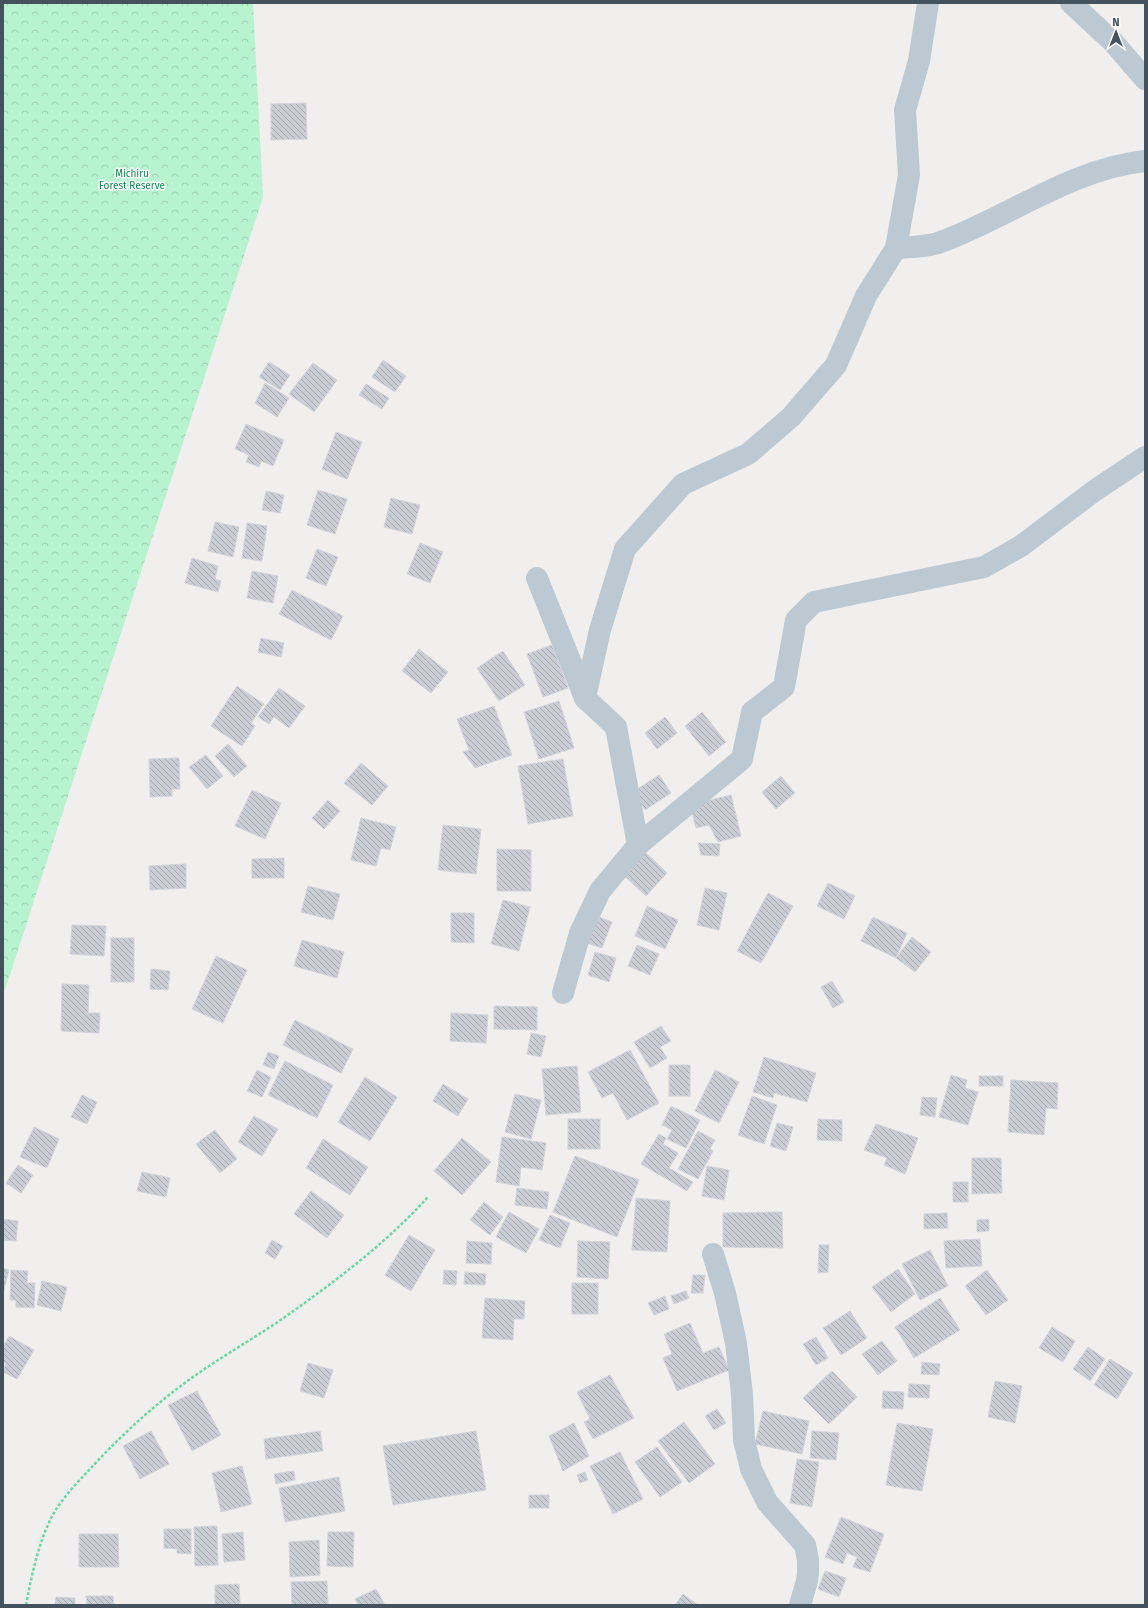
<svg xmlns="http://www.w3.org/2000/svg" width="1148" height="1608" font-family="'Fira Sans',sans-serif">
	<style>
		.forest { fill: url(#forest-crowns) }
		.building { fill: url(#building-back-hatch); stroke: #d1d4db }
		.lines { fill: none; stroke-linecap: round; stroke-linejoin: round }
		.path { stroke: #6cd5a1; stroke-width: 2.5; stroke-dasharray: 3 2; stroke-linecap: butt }
		.minor { stroke: #bdc9d2; stroke-width: 22 }
		.labels { text-anchor: middle; stroke-width: 3; stroke-linejoin: round; paint-order: stroke }
		.park-label { font-size: 10px; fill: #0d874a; stroke: #fff }
	</style>
	<defs>
		<pattern id="forest-crowns" width="20" height="18" patternUnits="userSpaceOnUse"><rect width="20" height="18" fill="#b8f3cf"/><path d="M2 6a3 3 0 1 1 6 0M12 15a3 3 0 1 1 6 0" fill="none" stroke="#9fd2b4"/></pattern>
		<pattern id="building-back-hatch" width="6" height="6" patternUnits="userSpaceOnUse"><rect width="6" height="6" fill="#cacdd4"/><path d="M-1 5l2 2M0 0l6 6M5-1l2 2" fill="none" stroke="#a6a9af"/></pattern>
	</defs>
	<rect width="100%" height="100%" fill="#f1eeee"/>
	<polygon class="forest" points="3,3 253,3 263,197 3,996"/>
	<g class="building">
		<polygon points="306,103 307,139 271,140 271,104"/>
		<polygon points="383,360 406,376 395,392 372,377"/>
		<polygon points="269,362 290,375 280,390 259,377"/>
		<polygon points="313,363 337,380 314,412 289,394"/>
		<polygon points="265,383 289,398 277,417 255,403"/>
		<polygon points="366,384 389,398 382,409 359,395"/>
		<polygon points="246,424 284,440 273,466 261,461 259,467 246,462 249,455 235,449"/>
		<polygon points="336,432 362,442 347,479 322,469"/>
		<polygon points="318,490 347,499 335,534 307,525"/>
		<polygon points="266,491 284,495 280,513 262,510"/>
		<polygon points="391,498 420,505 412,534 384,527"/>
		<polygon points="215,522 239,527 233,557 208,551"/>
		<polygon points="247,523 267,526 262,561 242,558"/>
		<polygon points="420,543 443,552 430,583 407,574"/>
		<polygon points="317,549 338,557 326,586 306,578"/>
		<polygon points="192,558 218,566 215,579 221,581 218,592 185,583"/>
		<polygon points="252,571 278,576 273,603 247,598"/>
		<polygon points="292,590 343,616 331,640 279,614"/>
		<polygon points="261,638 284,643 281,657 258,652"/>
		<polygon points="552,645 568,688 543,697 527,654"/>
		<polygon points="419,649 448,672 431,693 402,671"/>
		<polygon points="503,651 525,685 499,701 477,668"/>
		<polygon points="237,686 264,704 251,723 255,726 242,746 211,726"/>
		<polygon points="279,688 305,706 289,728 274,717 269,724 258,717"/>
		<polygon points="559,701 574,748 539,759 524,712"/>
		<polygon points="494,706 512,755 475,768 463,752 469,750 457,719"/>
		<polygon points="702,712 726,742 709,756 685,726"/>
		<polygon points="665,717 677,733 657,749 645,733"/>
		<polygon points="228,744 247,766 234,777 215,756"/>
		<polygon points="206,755 223,776 207,789 189,767"/>
		<polygon points="179,758 180,789 172,789 172,796 150,797 149,759"/>
		<polygon points="563,759 573,816 528,824 518,766"/>
		<polygon points="361,763 388,786 372,805 344,783"/>
		<polygon points="659,775 671,793 645,810 633,792"/>
		<polygon points="781,776 795,793 776,809 762,792"/>
		<polygon points="252,790 281,803 265,839 235,826"/>
		<polygon points="731,795 741,836 718,842 709,825 696,828 690,805"/>
		<polygon points="328,800 340,811 324,829 312,818"/>
		<polygon points="361,818 396,827 390,850 381,848 376,866 351,860"/>
		<polygon points="443,825 481,829 476,874 438,870"/>
		<polygon points="698,843 720,844 719,856 701,855"/>
		<polygon points="497,849 531,850 531,891 497,891"/>
		<polygon points="642,849 667,873 646,896 620,872"/>
		<polygon points="284,858 284,878 252,878 252,859"/>
		<polygon points="186,864 186,888 150,890 149,866"/>
		<polygon points="828,883 855,896 844,919 817,906"/>
		<polygon points="308,886 340,894 333,920 301,912"/>
		<polygon points="705,888 727,893 719,930 697,925"/>
		<polygon points="768,893 793,906 761,963 737,951"/>
		<polygon points="503,900 530,907 519,951 491,944"/>
		<polygon points="647,906 678,920 665,949 635,936"/>
		<polygon points="451,913 474,913 474,943 451,942"/>
		<polygon points="591,914 612,922 602,948 581,941"/>
		<polygon points="873,917 907,933 896,958 861,941"/>
		<polygon points="72,925 106,926 104,956 70,954"/>
		<polygon points="912,937 931,952 915,972 896,958"/>
		<rect x="111" y="938" width="23" height="44"/>
		<polygon points="302,940 344,952 337,978 294,966"/>
		<polygon points="637,945 659,954 650,975 628,966"/>
		<polygon points="595,952 616,958 609,982 588,975"/>
		<polygon points="216,956 247,970 223,1023 192,1009"/>
		<polygon points="151,969 170,971 168,990 150,989"/>
		<polygon points="832,981 844,1002 833,1008 821,987"/>
		<polygon points="62,984 89,985 88,1013 100,1013 99,1033 61,1031"/>
		<polygon points="494,1006 537,1007 537,1030 494,1029"/>
		<polygon points="451,1013 488,1015 486,1043 450,1041"/>
		<polygon points="295,1020 353,1049 341,1073 283,1045"/>
		<polygon points="661,1026 671,1041 660,1047 667,1058 650,1068 634,1042"/>
		<polygon points="531,1033 546,1036 541,1057 527,1054"/>
		<polygon points="630,1050 659,1103 627,1120 613,1093 602,1098 588,1072"/>
		<polygon points="268,1052 279,1056 274,1069 263,1065"/>
		<polygon points="764,1057 816,1073 807,1102 774,1093 773,1098 753,1092"/>
		<polygon points="285,1061 333,1085 317,1118 268,1095"/>
		<rect x="669" y="1065" width="21" height="31"/>
		<polygon points="577,1066 581,1112 546,1115 542,1069"/>
		<polygon points="257,1070 271,1077 262,1097 247,1091"/>
		<polygon points="715,1070 739,1082 719,1123 695,1111"/>
		<polygon points="951,1075 967,1080 965,1088 978,1092 968,1125 939,1117"/>
		<rect x="979" y="1076" width="24" height="10"/>
		<polygon points="365,1077 397,1097 370,1141 338,1122"/>
		<polygon points="1011,1080 1058,1083 1057,1109 1046,1108 1044,1135 1008,1132"/>
		<polygon points="443,1084 468,1099 458,1116 433,1101"/>
		<polygon points="515,1094 541,1100 531,1139 505,1132"/>
		<polygon points="82,1095 97,1102 87,1124 71,1117"/>
		<polygon points="752,1096 777,1105 764,1144 738,1135"/>
		<polygon points="922,1097 937,1098 935,1117 920,1115"/>
		<polygon points="671,1106 700,1120 686,1148 667,1139 672,1130 662,1125"/>
		<polygon points="254,1116 278,1129 262,1156 238,1142"/>
		<rect x="568" y="1119" width="32" height="30"/>
		<polygon points="818,1119 842,1120 842,1141 817,1140"/>
		<polygon points="777,1123 793,1127 786,1151 770,1146"/>
		<polygon points="876,1124 918,1138 905,1174 884,1165 887,1158 864,1150"/>
		<polygon points="34,1127 59,1139 47,1168 20,1157"/>
		<polygon points="215,1130 237,1159 220,1173 196,1144"/>
		<polygon points="698,1131 715,1140 710,1149 713,1151 698,1179 678,1169"/>
		<polygon points="659,1134 666,1138 663,1144 678,1153 669,1168 693,1182 687,1191 641,1164"/>
		<polygon points="502,1137 546,1143 542,1170 521,1167 519,1186 496,1182"/>
		<polygon points="462,1138 491,1162 462,1195 434,1171"/>
		<polygon points="323,1139 368,1167 350,1195 306,1168"/>
		<polygon points="575,1156 639,1180 617,1237 553,1212"/>
		<polygon points="972,1158 1001,1158 1002,1193 972,1194"/>
		<polygon points="18,1165 33,1175 21,1193 6,1183"/>
		<polygon points="707,1166 729,1170 724,1200 702,1196"/>
		<polygon points="142,1172 170,1178 166,1197 137,1191"/>
		<rect x="953" y="1182" width="15" height="20"/>
		<polygon points="517,1188 549,1192 547,1209 515,1205"/>
		<polygon points="311,1191 344,1215 327,1238 294,1214"/>
		<polygon points="636,1198 670,1201 667,1252 632,1250"/>
		<polygon points="484,1202 503,1217 490,1235 470,1220"/>
		<polygon points="509,1212 539,1229 526,1253 496,1237"/>
		<polygon points="782,1212 783,1248 723,1247 723,1213"/>
		<polygon points="947,1213 948,1228 924,1229 924,1214"/>
		<polygon points="550,1215 570,1223 560,1248 539,1240"/>
		<polygon points="3,1219 18,1221 16,1241 3,1240"/>
		<polygon points="989,1219 989,1231 977,1232 977,1220"/>
		<polygon points="409,1235 435,1250 411,1291 385,1275"/>
		<polygon points="980,1239 982,1266 946,1268 944,1241"/>
		<polygon points="272,1240 283,1246 275,1259 265,1253"/>
		<polygon points="467,1241 492,1243 491,1264 466,1263"/>
		<polygon points="578,1241 610,1242 608,1279 577,1277"/>
		<polygon points="819,1245 829,1245 828,1272 818,1273"/>
		<polygon points="930,1250 948,1286 920,1300 902,1264"/>
		<polygon points="3,1268 9,1270 3,1293"/>
		<polygon points="898,1269 915,1294 891,1312 872,1287"/>
		<polygon points="11,1270 28,1271 27,1283 35,1283 34,1308 16,1307 16,1300 10,1300"/>
		<polygon points="444,1270 457,1271 456,1285 443,1284"/>
		<polygon points="987,1270 1008,1300 986,1315 965,1286"/>
		<polygon points="465,1272 486,1274 485,1285 464,1284"/>
		<polygon points="693,1275 705,1275 703,1293 691,1293"/>
		<polygon points="42,1281 67,1287 61,1311 37,1305"/>
		<rect x="572" y="1283" width="26" height="31"/>
		<polygon points="686,1291 689,1298 674,1304 671,1296"/>
		<polygon points="665,1296 669,1309 654,1315 648,1303"/>
		<polygon points="485,1298 525,1301 524,1319 514,1319 513,1340 482,1338"/>
		<polygon points="940,1298 960,1330 914,1358 895,1327"/>
		<polygon points="850,1311 867,1338 841,1355 823,1328"/>
		<polygon points="690,1323 703,1353 719,1347 729,1370 677,1391 663,1358 672,1354 664,1334"/>
		<polygon points="1052,1327 1075,1341 1063,1362 1039,1348"/>
		<polygon points="9,1336 34,1350 17,1379 3,1372 6,1363 3,1361 3,1347"/>
		<polygon points="816,1337 828,1358 816,1365 803,1344"/>
		<polygon points="882,1341 897,1361 878,1375 862,1354"/>
		<polygon points="1088,1347 1105,1359 1090,1381 1073,1369"/>
		<polygon points="1110,1359 1133,1373 1117,1399 1094,1385"/>
		<polygon points="922,1362 940,1364 939,1375 921,1374"/>
		<polygon points="308,1363 333,1370 324,1398 300,1391"/>
		<polygon points="832,1371 857,1397 829,1424 803,1398"/>
		<polygon points="610,1375 634,1418 593,1439 584,1422 590,1419 577,1392"/>
		<polygon points="995,1381 1022,1386 1015,1423 988,1417"/>
		<polygon points="909,1384 930,1385 929,1398 908,1397"/>
		<polygon points="197,1391 221,1435 192,1451 168,1405"/>
		<polygon points="883,1391 904,1392 903,1409 882,1408"/>
		<polygon points="717,1409 726,1423 714,1430 705,1416"/>
		<polygon points="763,1411 809,1421 802,1454 755,1444"/>
		<polygon points="684,1422 715,1464 689,1483 658,1441"/>
		<polygon points="574,1423 589,1456 563,1471 549,1436"/>
		<polygon points="897,1423 933,1429 922,1491 886,1485"/>
		<polygon points="151,1431 169,1464 140,1479 123,1446"/>
		<polygon points="320,1431 323,1451 266,1459 264,1439"/>
		<polygon points="476,1431 486,1490 393,1505 383,1446"/>
		<polygon points="812,1431 839,1433 836,1460 810,1458"/>
		<polygon points="657,1447 682,1482 660,1497 635,1462"/>
		<polygon points="620,1452 643,1499 613,1514 590,1466"/>
		<polygon points="797,1459 819,1462 812,1507 790,1503"/>
		<polygon points="242,1466 252,1504 221,1512 212,1473"/>
		<polygon points="294,1471 295,1480 276,1484 274,1474"/>
		<polygon points="585,1472 588,1480 580,1483 577,1475"/>
		<polygon points="339,1477 345,1511 285,1522 279,1488"/>
		<rect x="529" y="1495" width="20" height="13"/>
		<polygon points="841,1517 884,1534 870,1572 853,1567 857,1557 847,1553 843,1564 825,1557"/>
		<polygon points="217,1526 218,1565 195,1566 194,1527"/>
		<polygon points="164,1529 191,1529 191,1554 177,1553 177,1549 164,1548"/>
		<polygon points="243,1532 245,1560 224,1562 222,1534"/>
		<polygon points="328,1532 354,1532 353,1567 327,1566"/>
		<polygon points="79,1534 118,1534 119,1567 79,1567"/>
		<polygon points="319,1540 320,1575 290,1577 289,1542"/>
		<polygon points="825,1571 846,1578 839,1597 818,1589"/>
		<polygon points="327,1581 328,1605 292,1605 291,1582"/>
		<polygon points="239,1584 240,1605 215,1605 215,1585"/>
		<polygon points="376,1589 385,1605 358,1605 355,1599"/>
		<polygon points="683,1594 698,1605 675,1605"/>
		<polygon points="86,1596 113,1596 114,1605 87,1605"/>
		<polygon points="56,1597 75,1598 75,1605 55,1605"/>
	</g>
	<g class="lines">
		<path class="path" d="M26,1605C31,1579 36,1554 46,1529C49,1524 50,1518 54,1513C63,1497 78,1482 90,1469C126,1430 165,1395 209,1366C236,1348 266,1331 292,1312C341,1277 388,1241 428,1197"/>
		<g class="minor">
			<polyline points="1071,3 1113,42 1145,79"/>
			<path d="M896,248C909,247 926,247 938,243C1008,218 1070,169 1145,161"/>
			<polyline points="537,578 585,698 616,727 638,845"/>
			<polyline points="585,698 600,630 625,549 683,484 748,454 791,417 836,365 866,296 896,248 909,175 905,110 919,61 928,3"/>
			<polyline points="563,993 580,933 600,891 638,845 742,759 752,712 784,687 796,620 814,602 984,567 1021,546 1094,491 1145,457"/>
			<polyline points="713,1254 725,1293 736,1343 742,1394 744,1440 751,1469 767,1502 805,1545 808,1560 808,1573 807,1581 800,1605"/>
		</g>
	</g>
	<g class="labels">
		<g class="park-label">
			<text x="132" y="177">Michiru<tspan x="132" dy="12">Forest Reserve</tspan></text>
		</g>
	</g>
	<rect width="1148" height="1608" fill="none" stroke="#44525e" stroke-width="8"/>
	<g transform="translate(1116 32)" stroke="#ffffff" stroke-width="3" paint-order="stroke">
	<path d="M0-3L7 15L0 10L-7 15Z" fill="#44525e"/>
	<text y="-6" font-size="11" font-weight="bold" text-anchor="middle" fill="#44525e">N</text>
	</g>
</svg>
